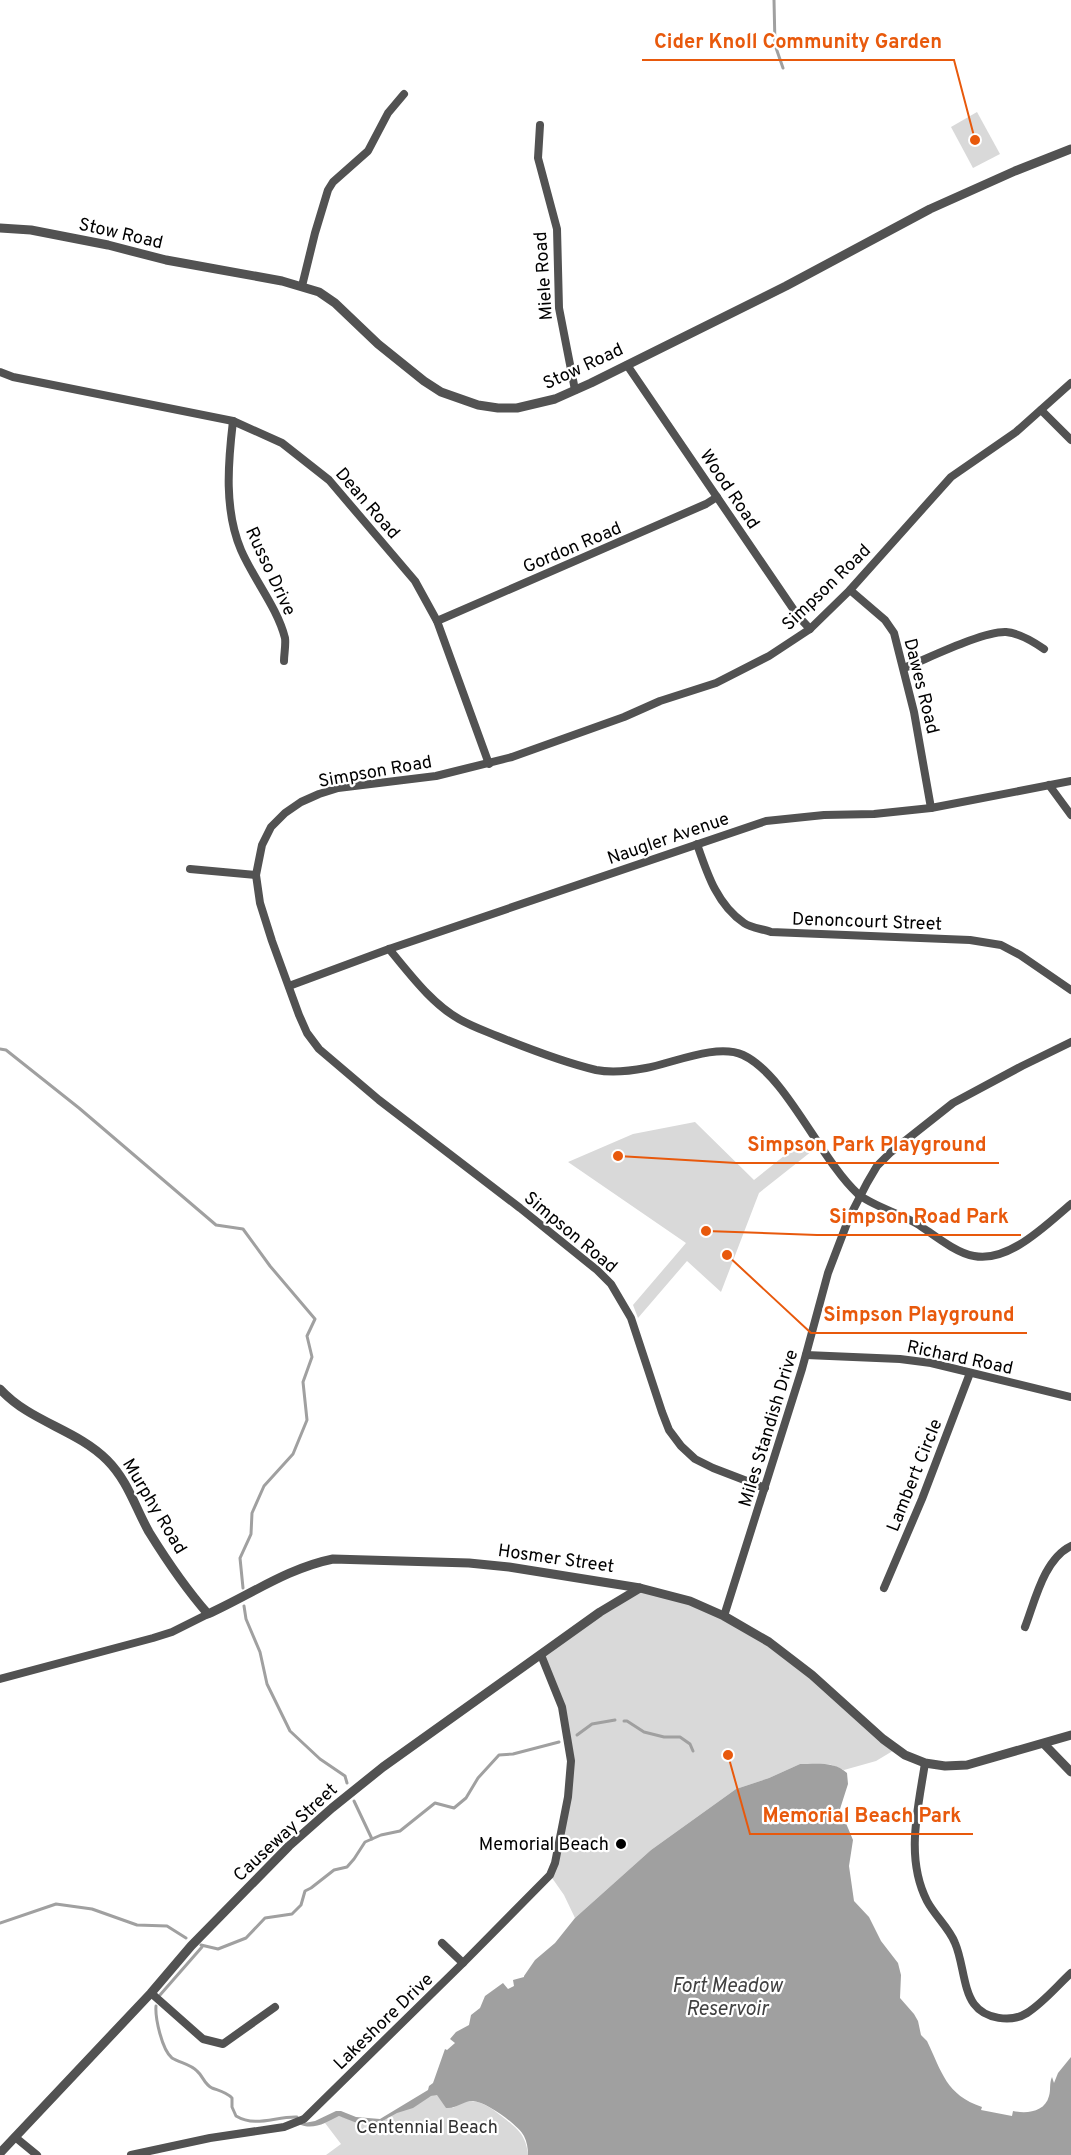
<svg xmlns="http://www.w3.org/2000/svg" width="1071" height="2155" font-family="Overpass,sans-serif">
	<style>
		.green { fill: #d9d9d9 }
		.water { fill: #a0a0a0 }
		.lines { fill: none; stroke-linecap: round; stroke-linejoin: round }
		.stream { stroke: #a0a0a0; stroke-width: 3 }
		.minor { stroke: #525252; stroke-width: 8 }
		.tertiary { stroke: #525252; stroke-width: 9 }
		.poi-dot { fill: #000; stroke: #fff; stroke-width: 2 }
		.labels { text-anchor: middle; stroke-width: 4.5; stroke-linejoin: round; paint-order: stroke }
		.street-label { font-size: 18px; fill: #000; stroke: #fff }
		.poi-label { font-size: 18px; fill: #000; stroke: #fff; text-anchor: end }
		.park-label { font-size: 18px; fill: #303030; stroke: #fff }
		.water-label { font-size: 20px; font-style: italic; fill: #414141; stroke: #fff }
		.leader { fill: none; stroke: #e8590c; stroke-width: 2 }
		.callout-dot { fill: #e8590c; stroke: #fff; stroke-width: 2 }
		.callout-label { font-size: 20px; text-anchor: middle; font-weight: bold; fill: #e8590c; stroke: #fff; stroke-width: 4.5; stroke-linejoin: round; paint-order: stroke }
	</style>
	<rect width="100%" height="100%" fill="#fff"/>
	<g class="green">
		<polygon points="977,112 1000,154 973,168 951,127"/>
		<polygon points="695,1122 754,1180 804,1140 812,1151 759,1193 721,1292 687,1261 638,1318 633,1305 686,1243 568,1162 633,1134"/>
		<polygon points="640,1588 690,1601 769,1642 896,1749 876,1761 844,1770 829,1764 800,1764 769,1778 736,1789 651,1850 575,1918 564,1895 550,1875 570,1784 565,1719 541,1655"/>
		<path d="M437,2094L453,2108C470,2095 485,2103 500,2115C515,2127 526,2133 528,2155H326L341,2144L325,2123L339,2116L370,2125L418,2100Z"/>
	</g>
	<path class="water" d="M800,1764C815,1764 835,1761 847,1773L848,1784L840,1809L853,1840L849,1866L854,1901L869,1917L881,1941L898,1963L901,1975L900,1998L914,2014L918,2021L921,2035L927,2041C942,2072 946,2095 982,2107L981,2110L1012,2116L1013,2111C1027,2114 1045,2112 1049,2096C1051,2090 1049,2084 1052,2077L1054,2083L1058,2073L1071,2057V2155H528C528,2148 527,2142 524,2136C518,2125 487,2102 473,2101C463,2101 456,2109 446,2108L437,2095L431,2096L413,2108L397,2113L377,2124L357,2123L339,2116C327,2122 313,2131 299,2124L315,2121L336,2111H341L356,2117L380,2119L428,2090L429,2086L433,2083L445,2049L447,2050L455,2043L450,2039L456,2032L469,2025L471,2015L480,2008L485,1996L503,1983L508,1989L514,1986L513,1980L524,1977V1976L535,1960L555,1943L575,1918L651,1850L736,1789L769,1778Z"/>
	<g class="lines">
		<g class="stream">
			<polyline points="774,0 775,45 783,68"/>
			<polyline points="0,1049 6,1050 79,1108 216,1225 243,1229 270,1266 315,1319 307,1336 312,1357 303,1382 307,1420 293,1454 264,1486 252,1513 251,1534 240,1558 243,1588"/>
			<polyline points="244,1606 246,1619 260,1652 267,1684 290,1731 320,1759 345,1776 347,1783"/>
			<polyline points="624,1721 627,1721 644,1732 664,1737 680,1737 690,1744 693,1751"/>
			<polyline points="577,1735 592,1724 615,1720"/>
			<polyline points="354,1801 372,1839"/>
			<polyline points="0,1923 56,1904 92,1909 137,1925 167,1926 186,1938"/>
			<polyline points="201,1945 218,1949 246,1938 265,1918 292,1914 301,1905 305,1891 311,1888 334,1870 347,1867 354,1859 365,1842 381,1835 400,1831 435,1803 454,1808 466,1798 478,1778 499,1755 513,1754 559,1742"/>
			<polyline points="160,1995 202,1947"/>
			<path d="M156,2006C155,2018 162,2050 172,2058C180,2063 190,2064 197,2071C203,2076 204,2084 212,2088C220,2091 226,2092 232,2098V2107L236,2116C256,2128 276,2116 297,2117"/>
		</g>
		<g class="minor">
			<polyline points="540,125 538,158 557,229 559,308 575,390"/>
			<polyline points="302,286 315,233 328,190 333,182 368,151 388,113 404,94"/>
			<polyline points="627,365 798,616 810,629"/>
			<polyline points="0,372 13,377 233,421 282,443 329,480 415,581 437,621 489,764"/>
			<polyline points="1041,410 1071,440"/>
			<path d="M233,421C228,463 224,510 241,550C254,580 277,607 285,638C286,645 284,654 284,661"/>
			<polyline points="850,590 885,620 894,633 914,712 931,808"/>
			<polyline points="437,621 706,504 717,497"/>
			<path d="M904,668C927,659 983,631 1006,632C1019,633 1034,642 1044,649"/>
			<polyline points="1049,785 1071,815"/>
			<path d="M697,844C707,873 717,905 744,923C751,928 763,929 771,932L970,940L1001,945L1020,955L1071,990"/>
			<polyline points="190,869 256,875"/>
			<path d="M389,949C410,974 431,1003 459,1019C471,1026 485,1031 497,1036C529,1049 562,1062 596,1070C612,1073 630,1071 646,1068C673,1063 717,1043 743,1055C786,1075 820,1159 858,1194C872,1206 902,1214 919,1225C934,1235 956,1253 974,1256C1009,1263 1047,1224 1071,1204"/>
			<polyline points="289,986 389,949 766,821 824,815 874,814 931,808 1071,781"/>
			<polyline points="806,1355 900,1359 931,1363 1071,1397"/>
			<polyline points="765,1488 713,1468 695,1459 681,1446 669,1430 662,1412 631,1318 611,1284 597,1270 520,1208 379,1100 319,1049 307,1033 299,1015 272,941 260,903 256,875 262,845 271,827 285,813 301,802 319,794 338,788 436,776 512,757 624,717 660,701 716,683 769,656 810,629 850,590 951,477 1016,432 1071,383"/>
			<polyline points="884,1588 922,1499 970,1373"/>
			<polyline points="724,1616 802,1369 828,1273 849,1218 867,1183 877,1166 891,1152 953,1103 1022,1066 1071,1042"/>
			<path d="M1025,1627C1035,1601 1044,1559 1071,1546"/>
			<polyline points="0,1679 153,1638 172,1632 208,1614"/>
			<path d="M925,1763C918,1809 905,1858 927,1901C935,1916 949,1928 955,1943C963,1961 963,1989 974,2004C985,2019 1011,2023 1027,2013C1043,2003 1057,1986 1071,1973"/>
			<polyline points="442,1943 463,1963"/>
			<polyline points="151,1993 203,2039 223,2044 275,2007"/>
			<polyline points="15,2137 37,2155"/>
			<polyline points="131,2155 210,2138 284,2127 304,2119 463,1963 550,1875 555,1863 568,1797 571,1761 562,1707 541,1655"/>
		</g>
		<g class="tertiary">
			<polyline points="0,228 31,230 108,245 166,260 282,281 319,292 335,303 378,344 424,381 441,392 478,405 498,408 517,408 555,399 591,383 786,286 930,209 1015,171 1071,149"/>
			<path d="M0,1389C30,1422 76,1429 107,1460C128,1481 135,1507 149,1532C167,1561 186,1589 208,1614C250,1595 288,1568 333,1559L469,1563L509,1567L640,1588L690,1601L724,1616L769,1642L812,1675L883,1739L905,1755L925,1763L945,1766L967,1765L1071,1735"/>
			<polyline points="1044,1744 1071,1772"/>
			<polyline points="0,2153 151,1993 191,1946 289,1846 332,1808 383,1767 600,1612 640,1588"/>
		</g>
	</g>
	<circle class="poi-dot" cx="621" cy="1844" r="6"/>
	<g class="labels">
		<g class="street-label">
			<text transform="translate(121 233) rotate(13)" y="6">Stow Road</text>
			<text transform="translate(543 276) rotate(-94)" y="6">Miele Road</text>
			<text transform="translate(583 366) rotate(-25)" y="6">Stow Road</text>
			<text transform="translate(730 489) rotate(56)" y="6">Wood Road</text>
			<text transform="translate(368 503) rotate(49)" y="6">Dean Road</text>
			<text transform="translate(572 547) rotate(-23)" y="6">Gordon Road</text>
			<text transform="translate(271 571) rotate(65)" y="6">Russo Drive</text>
			<text transform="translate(826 587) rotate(-44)" y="6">Simpson Road</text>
			<text transform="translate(922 686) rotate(76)" y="6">Dawes Road</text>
			<text transform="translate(375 771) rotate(-10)" y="6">Simpson Road</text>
			<text transform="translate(668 838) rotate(-19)" y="6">Naugler Avenue</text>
			<text transform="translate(867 921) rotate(2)" y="6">Denoncourt Street</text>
			<text transform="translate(571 1232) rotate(40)" y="6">Simpson Road</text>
			<text transform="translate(960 1357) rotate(12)" y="6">Richard Road</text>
			<text transform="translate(768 1428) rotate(-73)" y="6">Miles Standish Drive</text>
			<text transform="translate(914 1475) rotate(-68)" y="6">Lambert Circle</text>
			<text transform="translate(155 1506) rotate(59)" y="6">Murphy Road</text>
			<text transform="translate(556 1558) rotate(8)" y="6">Hosmer Street</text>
			<text transform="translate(285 1832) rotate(-43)" y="6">Causeway Street</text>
			<text transform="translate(383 2021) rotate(-44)" y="6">Lakeshore Drive</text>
		</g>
		<g class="poi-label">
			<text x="609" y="1850">Memorial Beach</text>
		</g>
		<g class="park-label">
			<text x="427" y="2133">Centennial Beach</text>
		</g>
		<g class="water-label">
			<text x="727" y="1992">Fort Meadow<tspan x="727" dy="23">Reservoir</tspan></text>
		</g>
	</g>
	<path class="leader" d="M975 140L954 60H642M618 1156L736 1163H999M706 1231L817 1235H1021M727 1255L811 1333H1027M728 1755L750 1834H973"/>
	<g class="callout-dot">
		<circle cx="975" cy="140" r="6"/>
		<circle cx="618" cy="1156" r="6"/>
		<circle cx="706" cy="1231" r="6"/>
		<circle cx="727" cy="1255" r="6"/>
		<circle cx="728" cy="1755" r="6"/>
	</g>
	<g class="callout-label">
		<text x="798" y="48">Cider Knoll Community Garden</text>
		<text x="867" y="1151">Simpson Park Playground</text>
		<text x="919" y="1223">Simpson Road Park</text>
		<text x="919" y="1321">Simpson Playground</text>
		<text x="862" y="1822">Memorial Beach Park</text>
	</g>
</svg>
